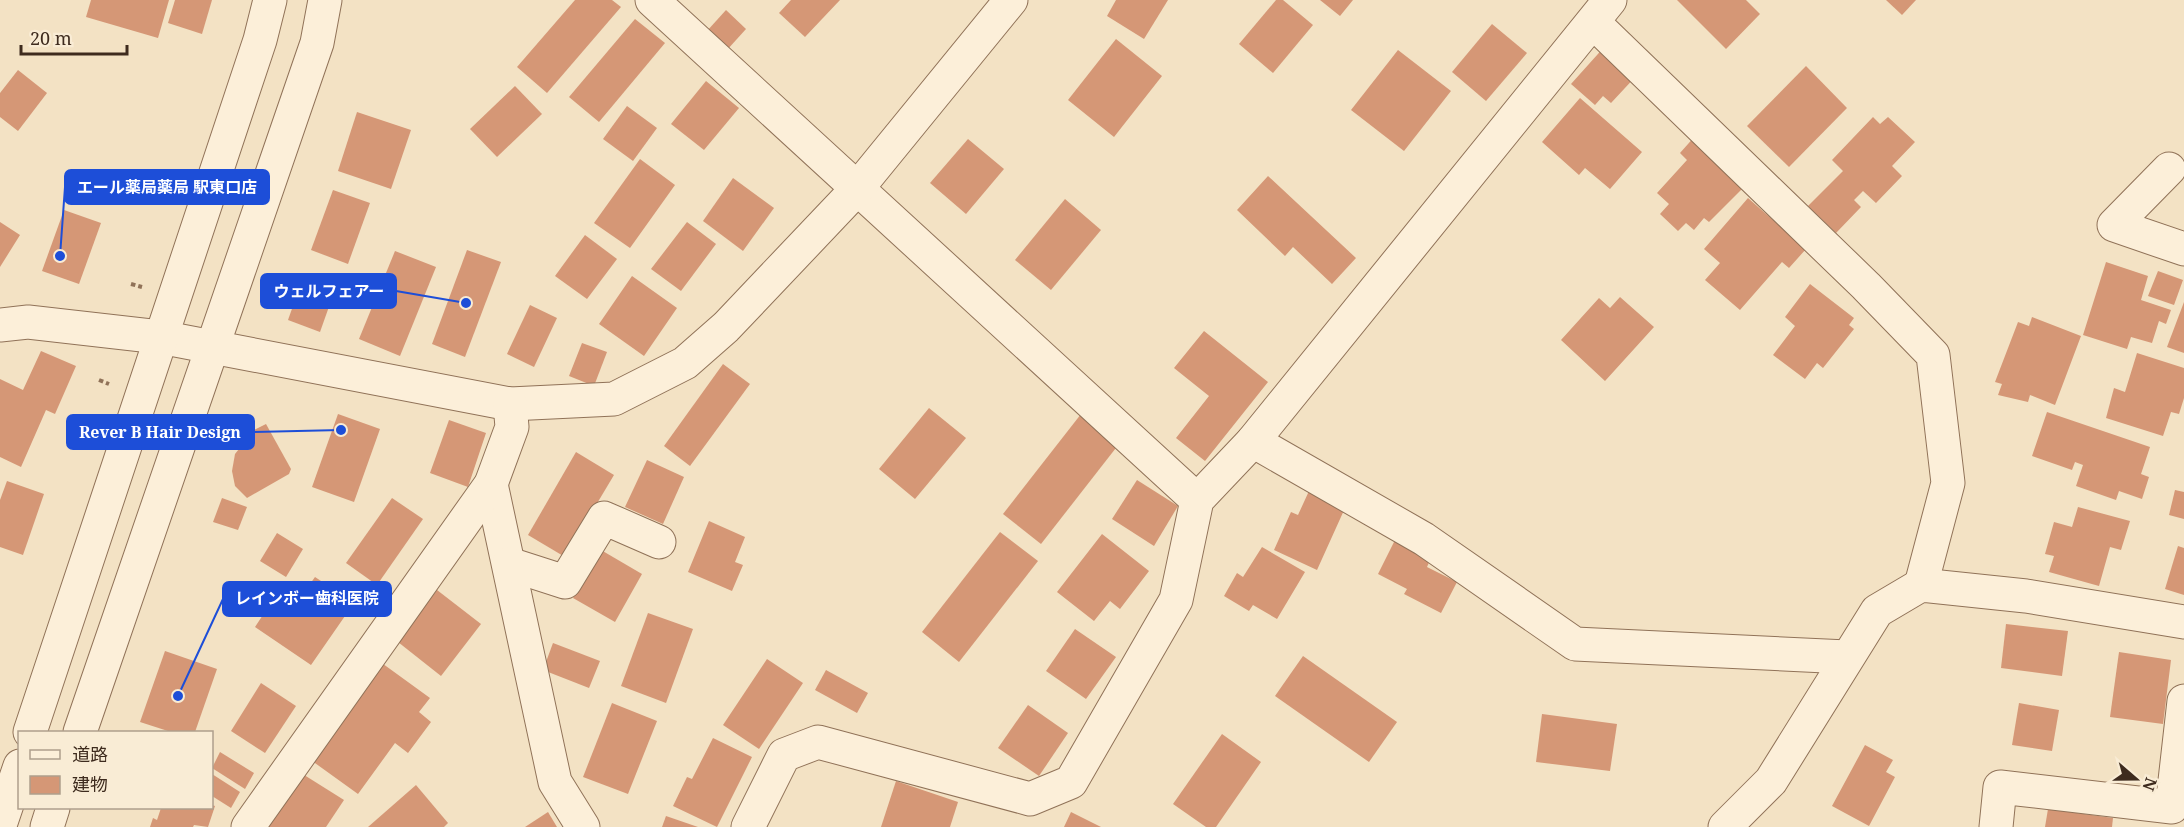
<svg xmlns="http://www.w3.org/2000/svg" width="2184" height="827" font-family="'Noto Serif','Noto Sans JP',serif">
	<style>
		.building { fill: #d59776 }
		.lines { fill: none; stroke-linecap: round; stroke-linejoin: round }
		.minor-casing { stroke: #907258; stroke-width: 35 }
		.tertiary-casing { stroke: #907258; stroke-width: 35 }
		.path { stroke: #907258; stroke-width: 4; stroke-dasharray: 4.5 3; stroke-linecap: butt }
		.minor { stroke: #fcefd9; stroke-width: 33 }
		.tertiary { stroke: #fcefd9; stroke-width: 33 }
		.leader { fill: none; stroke: #1d4ed8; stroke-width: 2 }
		.callout-dot { fill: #1d4ed8; stroke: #f9ecd5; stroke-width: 2 }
		.callout { fill: #1d4ed8; stroke: #1d4ed8; stroke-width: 2 }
		.callout-label { font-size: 16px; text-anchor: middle; font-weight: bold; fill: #fff }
	</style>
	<rect width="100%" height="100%" fill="#f3e2c4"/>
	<g class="building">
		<polygon points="91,0 169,0 158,38 86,17"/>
		<polygon points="175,0 212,0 202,34 168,23"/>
		<polygon points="575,0 612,0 621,7 547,93 517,67"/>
		<polygon points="791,0 840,0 805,37 779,13"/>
		<polygon points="1116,0 1168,0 1144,39 1107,16"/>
		<polygon points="1276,0 1283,0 1313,25 1273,73 1239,44"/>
		<polygon points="1320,0 1353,0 1340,16"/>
		<polygon points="1677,0 1746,0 1760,14 1726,49"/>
		<polygon points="1886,0 1916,0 1902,15"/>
		<polygon points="726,10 746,29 727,50 707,31"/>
		<polygon points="635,19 665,43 599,122 569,97"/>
		<polygon points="1492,24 1527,53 1486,101 1452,72"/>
		<polygon points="1116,39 1162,76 1114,137 1068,100"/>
		<polygon points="1606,45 1638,74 1611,103 1603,96 1595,105 1571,84"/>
		<polygon points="1398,50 1451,91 1404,151 1351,110"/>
		<polygon points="1806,66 1847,108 1789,167 1747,126"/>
		<polygon points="18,70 47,93 18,131 0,117 0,93"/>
		<polygon points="706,81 739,108 704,150 671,124"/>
		<polygon points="515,86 542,114 497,157 470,129"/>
		<polygon points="1580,98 1642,152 1610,189 1585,168 1579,175 1542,142"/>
		<polygon points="627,106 657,128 633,161 603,139"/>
		<polygon points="357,112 411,130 391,189 338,171"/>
		<polygon points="1873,117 1880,124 1888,117 1915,142 1892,166 1902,176 1876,203 1863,191 1854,200 1861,207 1836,233 1808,206 1843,171 1832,160"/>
		<polygon points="1696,135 1748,183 1709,222 1704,218 1694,230 1686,223 1678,231 1660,214 1669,204 1657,193 1687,160 1680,153"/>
		<polygon points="968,139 1004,169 966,214 930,183"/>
		<polygon points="640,159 675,185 630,248 594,223"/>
		<polygon points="1268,176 1356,258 1332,284 1293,247 1285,256 1237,210"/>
		<polygon points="733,178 774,208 743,251 703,221"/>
		<polygon points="333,190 370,203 348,264 311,250"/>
		<polygon points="1748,198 1806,249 1789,268 1782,262 1740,310 1705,280 1720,263 1704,249"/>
		<polygon points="1065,199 1101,230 1051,290 1015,260"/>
		<polygon points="64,210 101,223 79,284 42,271"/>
		<polygon points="0,222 20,235 0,267"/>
		<polygon points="687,222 716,244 681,291 651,269"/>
		<polygon points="585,235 617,259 587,299 555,276"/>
		<polygon points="467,250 501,262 465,357 432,344"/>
		<polygon points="395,251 436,267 400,356 359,339"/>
		<polygon points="2106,262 2148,276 2141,300 2171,310 2166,324 2159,321 2152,343 2131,337 2127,349 2083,335"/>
		<polygon points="2158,271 2183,280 2174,305 2148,296"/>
		<polygon points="632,276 677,308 644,356 599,324"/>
		<polygon points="1810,284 1854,318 1849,325 1854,329 1823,368 1817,363 1805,379 1773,355 1795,326 1785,317"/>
		<polygon points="299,289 331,301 320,332 288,320"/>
		<polygon points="1620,297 1654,327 1605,381 1561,340 1599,298 1610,308"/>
		<polygon points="2184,302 2184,353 2167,347"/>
		<polygon points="530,305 557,318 534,367 507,354"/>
		<polygon points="2032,317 2081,336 2055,405 2030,395 2028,402 1998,395 2002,384 1995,382 2018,322 2029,326"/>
		<polygon points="1204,331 1268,382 1205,461 1176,438 1209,396 1174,368"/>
		<polygon points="582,343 607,352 594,386 569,376"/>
		<polygon points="41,351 76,366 55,414 46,410 21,467 0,457 0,379 23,390"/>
		<polygon points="2137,353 2184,368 2184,398 2179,414 2171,412 2163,436 2106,418 2114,388 2125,392"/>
		<polygon points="723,364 750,384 690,466 664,446"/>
		<polygon points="929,408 966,438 915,499 879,469"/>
		<polygon points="2047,412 2150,447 2141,474 2149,477 2142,499 2119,491 2116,500 2076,486 2083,465 2075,462 2072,470 2032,456"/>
		<polygon points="338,414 380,429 354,502 312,487"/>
		<polygon points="1081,414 1119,444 1041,544 1003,514"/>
		<polygon points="449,420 486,433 468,487 430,473"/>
		<polygon points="266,424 291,469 289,474 247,498 235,486 232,471 235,454 254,430"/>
		<polygon points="576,452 614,475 565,557 528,535"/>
		<polygon points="647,460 684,477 663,524 625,507"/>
		<polygon points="1137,480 1178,506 1154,546 1112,519"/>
		<polygon points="7,481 44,494 23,555 0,547 0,500"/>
		<polygon points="2175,490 2184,492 2184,519 2169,515"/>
		<polygon points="1309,491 1345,508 1317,570 1274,550 1291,512 1298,515"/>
		<polygon points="222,498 247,507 238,530 213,522"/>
		<polygon points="392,498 423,519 377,585 346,563"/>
		<polygon points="2078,507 2130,521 2121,550 2110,547 2099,586 2049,572 2054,556 2045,554 2054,522 2072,527"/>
		<polygon points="709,521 745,537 735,562 743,565 732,591 688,572"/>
		<polygon points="1000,532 1038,561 959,662 922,632"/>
		<polygon points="277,533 303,549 286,577 260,561"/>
		<polygon points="1102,534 1149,571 1120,609 1110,601 1094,621 1057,592"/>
		<polygon points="1395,540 1431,558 1427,567 1457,582 1441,613 1404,594 1407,589 1378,574"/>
		<polygon points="2178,546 2184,548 2184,595 2165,589"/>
		<polygon points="1262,547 1305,572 1277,619 1253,605 1249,611 1224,596 1237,573 1243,577"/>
		<polygon points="601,550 642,574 615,622 573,598"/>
		<polygon points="315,577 354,603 311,665 255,627 282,586 300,598"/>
		<polygon points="437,590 481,624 441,676 398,642"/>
		<polygon points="648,613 693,629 666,703 621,686"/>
		<polygon points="2006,624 2068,631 2062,676 2001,668"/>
		<polygon points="1075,629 1116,657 1086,699 1046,671"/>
		<polygon points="553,643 600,661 589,688 543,670"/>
		<polygon points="165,651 217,669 195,732 171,732 140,722"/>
		<polygon points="2119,652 2171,660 2163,724 2110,717"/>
		<polygon points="1303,656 1397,722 1369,762 1275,696"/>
		<polygon points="767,659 803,683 759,749 723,725"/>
		<polygon points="379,661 430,698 419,712 431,722 408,753 395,743 358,794 308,758"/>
		<polygon points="826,670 868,693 857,713 815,690"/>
		<polygon points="261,683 296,706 265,753 231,731"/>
		<polygon points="612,703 657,721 628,794 583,777"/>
		<polygon points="2019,703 2059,710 2052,751 2012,745"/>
		<polygon points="1028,705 1068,733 1039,776 998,748"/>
		<polygon points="1542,714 1617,724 1610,771 1536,762"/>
		<polygon points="1222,734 1261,762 1216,827 1206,827 1173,804"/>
		<polygon points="713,738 752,757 717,827 673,806 687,777 692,779"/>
		<polygon points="1865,745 1893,760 1886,772 1895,777 1869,826 1832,806"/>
		<polygon points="220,752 254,773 245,789 212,768"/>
		<polygon points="301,773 344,800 326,827 266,827"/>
		<polygon points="212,774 240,792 231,808 212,796"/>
		<polygon points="896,781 958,802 950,827 881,827"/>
		<polygon points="416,785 448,823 444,827 368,827"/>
		<polygon points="212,805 215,806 208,827 194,825 193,827 150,827 153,818 157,820 161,808 212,808"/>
		<polygon points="2048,809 2113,818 2112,827 2045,827"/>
		<polygon points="548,812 557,827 525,827"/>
		<polygon points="1071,812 1101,827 1064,827"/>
		<polygon points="666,816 698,827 662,827"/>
	</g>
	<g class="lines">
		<defs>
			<g id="minor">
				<polyline points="652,0 1197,500"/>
				<polyline points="1594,23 1866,286 1933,355 1948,483 1921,585"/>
				<polyline points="2169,169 2114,225 2184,249"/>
				<polyline points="0,325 28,322 160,337 510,404 614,399 685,363 726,327 856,190 1011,0"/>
				<polyline points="1253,441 1424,539 1575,644 1847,657"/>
				<polyline points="491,484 555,782 583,827"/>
				<polyline points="509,564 565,582 604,518 659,542"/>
				<polyline points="248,827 491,484 512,427 510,404"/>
				<polyline points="748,827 784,755 818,742 1030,799 1071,782 1176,600 1197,500 1253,441 1610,0"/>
				<polyline points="1725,827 1771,781 1877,611 1921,585 2026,596 2184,622"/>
				<polyline points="1996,827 2000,787 2172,807 2184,701"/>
			</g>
			<g id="tertiary">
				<polyline points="30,732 260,40 270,0"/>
				<polyline points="80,732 317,43 325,0"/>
				<polyline points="0,825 20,766"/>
				<polyline points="47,827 53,808"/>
			</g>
		</defs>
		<use href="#minor" class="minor-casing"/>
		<use href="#tertiary" class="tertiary-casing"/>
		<g class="path">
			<polyline points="131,284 142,287"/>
			<polyline points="99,380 109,384"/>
			<polyline points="222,420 231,423"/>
		</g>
		<use href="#minor" class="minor"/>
		<use href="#tertiary" class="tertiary"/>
	</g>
	<path class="leader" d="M60 256L65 187M466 303L396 291M341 430L254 432M178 696L223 599"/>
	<g class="callout-dot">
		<circle cx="60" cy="256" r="6"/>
		<circle cx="466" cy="303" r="6"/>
		<circle cx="341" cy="430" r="6"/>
		<circle cx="178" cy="696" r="6"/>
	</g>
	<g class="callout">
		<rect x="65" y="170" width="204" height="34" rx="6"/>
		<rect x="261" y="274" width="135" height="34" rx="6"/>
		<rect x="67" y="415" width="187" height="34" rx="6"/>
		<rect x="223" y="582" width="168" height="34" rx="6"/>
	</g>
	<g class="callout-label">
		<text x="167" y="193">エール薬局薬局 駅東口店</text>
		<text x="329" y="297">ウェルフェアー</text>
		<text x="160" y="438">Rever B Hair Design</text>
		<text x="307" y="604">レインボー歯科医院</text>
	</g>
	<rect x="18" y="731" width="195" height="78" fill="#f9ecd5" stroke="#ae9f8c" stroke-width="1.5"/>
	<rect x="30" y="750" width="30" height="9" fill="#fcefd9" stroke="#ae9f8c" stroke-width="1.5"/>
	<text x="72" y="761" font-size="18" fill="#3e2b1e">道路</text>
	<rect x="30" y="776" width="30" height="18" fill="#d59776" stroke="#ae9f8c" stroke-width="1.5"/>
	<text x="72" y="791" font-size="18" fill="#3e2b1e">建物</text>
	<g transform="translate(2136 779) rotate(110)" stroke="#f9ecd5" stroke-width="4.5" paint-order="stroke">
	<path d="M0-4.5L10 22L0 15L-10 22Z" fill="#3e2b1e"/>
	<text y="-9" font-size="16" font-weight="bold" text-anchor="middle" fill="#3e2b1e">N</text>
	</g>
	<path d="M21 45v9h106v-9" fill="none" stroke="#3e2b1e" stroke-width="3"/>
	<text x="30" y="45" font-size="18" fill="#3e2b1e" stroke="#f9ecd5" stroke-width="4.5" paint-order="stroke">20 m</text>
</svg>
